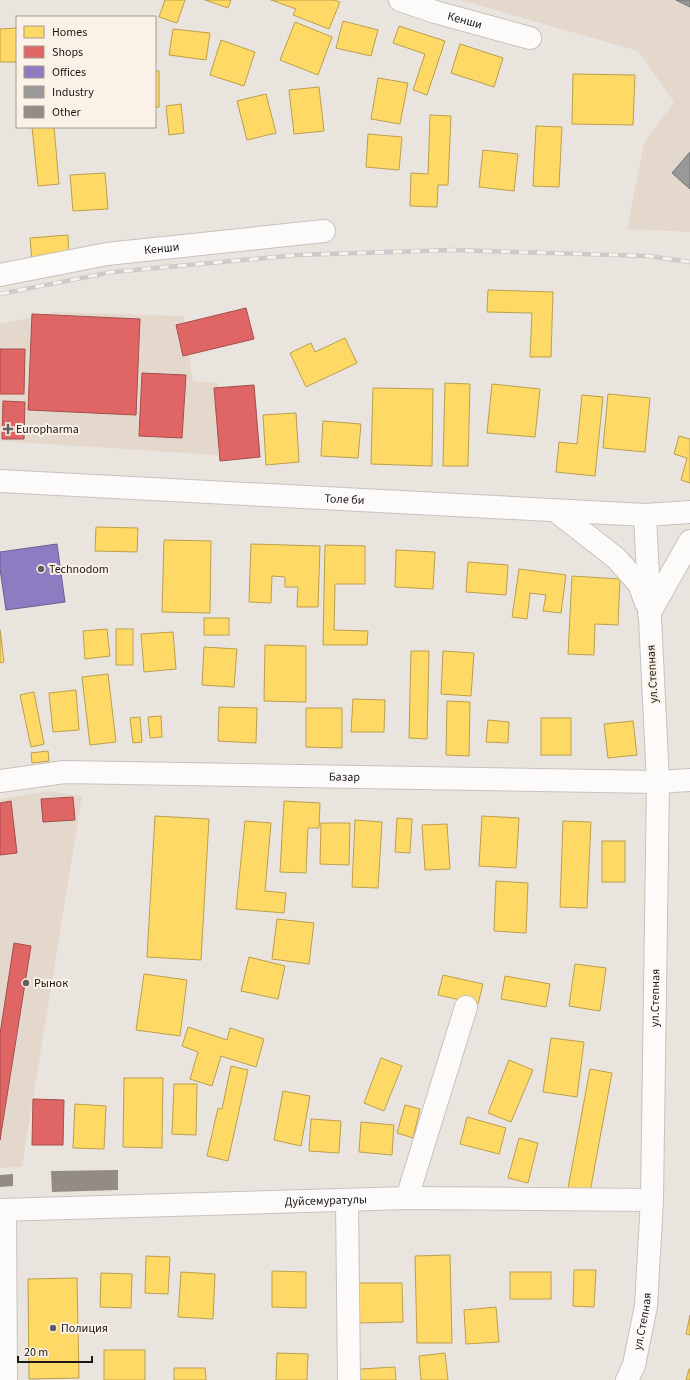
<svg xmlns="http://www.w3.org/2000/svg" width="690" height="1380" font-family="'Source Sans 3',sans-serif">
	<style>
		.built { fill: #e4d8cd }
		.homes { fill: #ffd966; stroke: #bb9f4d }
		.shops { fill: #e06666; stroke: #a54e4d }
		.offices { fill: #8e7cc3; stroke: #6c5e8e }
		.industry { fill: #999; stroke: #737271 }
		.building { fill: #938b85 }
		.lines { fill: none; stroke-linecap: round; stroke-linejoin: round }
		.minor-casing { stroke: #c7c2bf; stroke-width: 24 }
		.major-casing { stroke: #c7c2bf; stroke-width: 24 }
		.minor { stroke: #fcfbfa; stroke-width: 22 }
		.major { stroke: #fcfbfa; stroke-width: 22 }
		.rail-casing { stroke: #cccaca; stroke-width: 4.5 }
		.rail { stroke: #fcf1e7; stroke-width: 3; stroke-dasharray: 9; stroke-linecap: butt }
		.poi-dot { fill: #635f5b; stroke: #fcf1e7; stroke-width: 1.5 }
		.labels { text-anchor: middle; stroke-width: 4; stroke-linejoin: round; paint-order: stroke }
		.street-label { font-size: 12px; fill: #1b1714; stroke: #fcf1e7 }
		.poi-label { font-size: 12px; fill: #1b1714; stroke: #fcf1e7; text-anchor: start }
	</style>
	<rect width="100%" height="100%" fill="#eae4df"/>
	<g class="built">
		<polygon points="460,0 690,0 690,232 627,229 644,143 674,102 638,51"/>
		<polygon points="55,312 184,316 193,381 218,383 218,455 0,441 0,324"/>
		<polygon points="50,791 82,796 22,1167 0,1168 0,799"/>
	</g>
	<g class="homes">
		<polygon points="165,0 185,0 177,23 159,17"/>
		<polygon points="205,0 231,0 228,8"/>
		<polygon points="271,0 334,0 340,2 329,29 293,15 296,9"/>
		<polygon points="343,21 378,30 371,56 336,48"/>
		<polygon points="295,22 332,37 318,75 280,60"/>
		<polygon points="399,26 445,41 427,95 413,90 425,54 393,43"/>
		<polygon points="17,28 17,62 0,62 0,29"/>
		<polygon points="173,29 210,33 206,60 169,55"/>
		<polygon points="221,40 255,52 244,86 210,75"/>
		<polygon points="460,44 503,58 494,87 451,73"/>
		<rect x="155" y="71" width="4" height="36"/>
		<polygon points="573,74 635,75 633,125 572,124"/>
		<polygon points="378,78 408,83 400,124 371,119"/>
		<polygon points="319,87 324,131 294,134 289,90"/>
		<polygon points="266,94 276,133 247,140 237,101"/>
		<polygon points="181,104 184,133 169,135 166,106"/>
		<polygon points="430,115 451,116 448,185 438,185 437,207 410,206 411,173 428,174"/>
		<polygon points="536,126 562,127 559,187 533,186"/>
		<polygon points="32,127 54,127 59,184 38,186"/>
		<polygon points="368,134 402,137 399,170 366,167"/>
		<polygon points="483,150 518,154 514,191 479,187"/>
		<polygon points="105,173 108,209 73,211 70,175"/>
		<polygon points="68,235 69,259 32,262 30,238"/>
		<polygon points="488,290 553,292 551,357 530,357 532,313 487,312"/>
		<polygon points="345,338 357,363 306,387 290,353 311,343 315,352"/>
		<polygon points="445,383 470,384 468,466 443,466"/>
		<polygon points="492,384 540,389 535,437 487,433"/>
		<polygon points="373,388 433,389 432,466 371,464"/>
		<polygon points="608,394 650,398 645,452 603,448"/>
		<polygon points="582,395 603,397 595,476 556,472 559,442 577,444"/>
		<polygon points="296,413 299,462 266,465 263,415"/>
		<polygon points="323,421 361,424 358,458 321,456"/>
		<polygon points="679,436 690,439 690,483 681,480 687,458 674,454"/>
		<polygon points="96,527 138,528 137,552 95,551"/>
		<polygon points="164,540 211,541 210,613 162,612"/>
		<polygon points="251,544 320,546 318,607 297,607 298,587 285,587 285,577 272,576 271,603 249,602"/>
		<polygon points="325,545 365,546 365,584 335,584 334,630 368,631 367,645 323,645"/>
		<polygon points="396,550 435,552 433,589 395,587"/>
		<polygon points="468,562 508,565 506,595 466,592"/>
		<polygon points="519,569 566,575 561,613 543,611 546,595 530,593 527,619 512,617"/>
		<polygon points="572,576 620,579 618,625 595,624 594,655 568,654"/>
		<rect x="204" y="618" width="25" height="17"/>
		<polygon points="107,629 110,656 85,659 83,631"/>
		<rect x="116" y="629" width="17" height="36"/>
		<polygon points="0,630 4,662 0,663"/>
		<polygon points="173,632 176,669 144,672 141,634"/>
		<polygon points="265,645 306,646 306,702 264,701"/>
		<polygon points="204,647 237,649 234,687 202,685"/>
		<polygon points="411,651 429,651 427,739 409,738"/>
		<polygon points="443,651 474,653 471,696 441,694"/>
		<polygon points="108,674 116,742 90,745 82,677"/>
		<polygon points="76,690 79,730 53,732 49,693"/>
		<polygon points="34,692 44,744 31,747 20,695"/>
		<polygon points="353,699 385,700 384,732 351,732"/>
		<polygon points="447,701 470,702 469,756 446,755"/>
		<polygon points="219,707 257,708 256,743 218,741"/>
		<polygon points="306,708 342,708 342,748 306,747"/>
		<polygon points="161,716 162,737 150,738 148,717"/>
		<polygon points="140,717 142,742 133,743 130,718"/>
		<rect x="541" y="718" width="30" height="37"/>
		<polygon points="488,720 509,722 508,743 486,742"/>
		<polygon points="633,721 637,755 608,758 604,724"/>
		<polygon points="48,751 49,761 32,763 31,753"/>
		<polygon points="284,801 320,803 319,828 308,828 306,873 280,872"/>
		<polygon points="155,816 209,819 201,960 147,957"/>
		<polygon points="482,816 519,818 516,868 479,866"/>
		<polygon points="397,818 412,819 410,853 395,852"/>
		<polygon points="355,820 382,822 378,888 352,887"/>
		<polygon points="245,821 271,823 265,891 286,893 284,913 236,909"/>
		<polygon points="563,821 591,822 587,908 560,907"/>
		<polygon points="321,823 350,823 349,865 320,864"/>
		<polygon points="447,824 450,869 425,870 422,825"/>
		<rect x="602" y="841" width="23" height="41"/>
		<polygon points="496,881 528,883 526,933 494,931"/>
		<polygon points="277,919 314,923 309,964 272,959"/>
		<polygon points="249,957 285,966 278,999 241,991"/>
		<polygon points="575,964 606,968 600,1011 569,1006"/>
		<polygon points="144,974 187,980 180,1036 136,1030"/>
		<polygon points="443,975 483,984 478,1004 438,995"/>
		<polygon points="505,976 550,984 546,1007 501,999"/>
		<polygon points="188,1027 227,1040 230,1028 264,1039 256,1067 221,1056 212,1086 190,1079 198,1052 182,1046"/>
		<polygon points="551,1038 584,1042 577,1097 543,1092"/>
		<polygon points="381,1058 402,1066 384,1111 364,1103"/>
		<polygon points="509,1060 533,1070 511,1122 488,1113"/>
		<polygon points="231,1066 248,1070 228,1161 207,1156 218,1108 222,1109"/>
		<polygon points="590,1069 612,1073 590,1192 568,1188"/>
		<polygon points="124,1078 163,1078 162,1148 123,1147"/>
		<polygon points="174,1084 197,1084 196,1135 172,1134"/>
		<polygon points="283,1091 310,1096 301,1146 274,1140"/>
		<polygon points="75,1104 106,1106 104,1149 73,1148"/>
		<polygon points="405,1105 420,1109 413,1138 397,1133"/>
		<polygon points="467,1117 506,1128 499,1154 460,1144"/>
		<polygon points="311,1119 341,1121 339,1153 309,1151"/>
		<polygon points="361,1122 394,1125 392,1155 359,1152"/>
		<polygon points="519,1138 538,1143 528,1183 508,1178"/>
		<polygon points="450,1255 452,1343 417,1343 415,1256"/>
		<polygon points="146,1256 170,1257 168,1294 145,1293"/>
		<polygon points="574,1270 596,1270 594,1307 573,1306"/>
		<polygon points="272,1271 306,1272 306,1308 272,1307"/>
		<polygon points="181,1272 215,1274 213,1319 178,1317"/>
		<rect x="510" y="1272" width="41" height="27"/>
		<polygon points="101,1273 132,1274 131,1308 100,1307"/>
		<polygon points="77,1278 79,1378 29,1379 28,1279"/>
		<polygon points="358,1283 402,1283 403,1322 359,1323"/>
		<polygon points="496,1307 499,1342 466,1344 464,1310"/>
		<polygon points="690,1315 690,1335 686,1334"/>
		<rect x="104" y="1350" width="41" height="30"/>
		<polygon points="277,1353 308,1354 307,1380 276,1380"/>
		<polygon points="445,1353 448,1380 421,1380 419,1356"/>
		<polygon points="395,1367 396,1380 360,1380 360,1369"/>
		<polygon points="174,1368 205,1368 206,1380 174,1380"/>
		<polygon points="689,1369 690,1369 690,1380 686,1380"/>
	</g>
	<g class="shops">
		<polygon points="246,308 254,339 183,356 176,325"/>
		<polygon points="32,314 140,319 136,415 28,410"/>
		<polygon points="0,349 25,349 24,394 0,394"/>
		<polygon points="142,373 186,375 182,438 139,436"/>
		<polygon points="254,385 260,457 220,461 214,388"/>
		<polygon points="3,401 25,402 24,439 2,439"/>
		<polygon points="73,797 75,820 43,822 41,799"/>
		<polygon points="11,801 17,853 0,855 0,803"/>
		<polygon points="14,943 31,946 0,1140 0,1034"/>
		<polygon points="33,1099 64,1100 63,1145 32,1145"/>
	</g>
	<polygon class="offices" points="57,544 65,602 6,610 0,569 0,552"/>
	<g class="industry">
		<polygon points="676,0 690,0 690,7"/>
		<polygon points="690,152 690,189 672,173"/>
	</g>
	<g class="building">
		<polygon points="118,1170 118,1190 52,1192 51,1171"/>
		<polygon points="13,1174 13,1186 0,1187 0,1175"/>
	</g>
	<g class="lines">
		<defs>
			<g id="minor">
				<path id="s1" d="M400,0L435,12L530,38"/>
				<path id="s2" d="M0,275L107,254L324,231"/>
				<polyline points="556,511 616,558 639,584 646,603"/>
				<polyline points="649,614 690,541"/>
				<path id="s3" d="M0,781L64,772L658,782L690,780"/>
				<polyline points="407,1198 466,1007"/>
				<polyline points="347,1200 349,1380"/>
				<path id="s4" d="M0,1210L407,1198L652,1200"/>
				<polyline points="5,1210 6,1380"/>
				<path id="s5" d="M627,1380L634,1365L646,1306L652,1200L658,782L645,515"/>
			</g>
			<g id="major">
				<path id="s6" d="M0,481L645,515L690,512"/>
			</g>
		</defs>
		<use href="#minor" class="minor-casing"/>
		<use href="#major" class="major-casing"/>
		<use href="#minor" class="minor"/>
		<use href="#major" class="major"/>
		<defs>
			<polyline id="rail" points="0,294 112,272 297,255 452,250 649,256 690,262"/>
		</defs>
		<use href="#rail" class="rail-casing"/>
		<use href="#rail" class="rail"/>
	</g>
	<g class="poi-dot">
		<path d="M6 423h4v4h4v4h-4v4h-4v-4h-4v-4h4z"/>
		<circle cx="41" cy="569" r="4"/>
		<circle cx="26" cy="983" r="4"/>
		<circle cx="53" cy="1328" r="4"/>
	</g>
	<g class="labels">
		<g class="street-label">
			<text dy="4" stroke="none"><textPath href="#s1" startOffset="68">Кенши</textPath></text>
			<text dy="4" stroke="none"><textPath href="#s2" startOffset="164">Кенши</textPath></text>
			<text dy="4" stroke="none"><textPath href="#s6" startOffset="345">Толе би</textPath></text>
			<text transform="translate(652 674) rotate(-93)" y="4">ул.Степная</text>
			<text dy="4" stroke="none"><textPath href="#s3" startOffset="345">Базар</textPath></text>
			<text dy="4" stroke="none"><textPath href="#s5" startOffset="385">ул.Степная</textPath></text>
			<text dy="4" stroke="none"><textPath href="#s4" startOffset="326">Дуйсемуратулы</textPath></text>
			<text dy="4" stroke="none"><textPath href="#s5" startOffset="61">ул.Степная</textPath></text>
		</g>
		<g class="poi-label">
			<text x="16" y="433">Europharma</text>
			<text x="49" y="573">Technodom</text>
			<text x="34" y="987">Рынок</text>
			<text x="61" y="1332">Полиция</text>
		</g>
	</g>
	<rect x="16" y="16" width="140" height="112" fill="#fcf1e7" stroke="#a29a93"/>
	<rect x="24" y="26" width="20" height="12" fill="#ffd966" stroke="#a29a93"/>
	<text x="52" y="36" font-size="12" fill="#1b1714">Homes</text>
	<rect x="24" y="46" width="20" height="12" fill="#e06666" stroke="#a29a93"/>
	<text x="52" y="56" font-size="12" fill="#1b1714">Shops</text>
	<rect x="24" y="66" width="20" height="12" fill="#8e7cc3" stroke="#a29a93"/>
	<text x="52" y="76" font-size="12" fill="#1b1714">Offices</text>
	<rect x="24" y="86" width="20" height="12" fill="#999999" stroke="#a29a93"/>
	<text x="52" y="96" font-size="12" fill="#1b1714">Industry</text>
	<rect x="24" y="106" width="20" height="12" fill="#938b85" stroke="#a29a93"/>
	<text x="52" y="116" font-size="12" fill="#1b1714">Other</text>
	<path d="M18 1356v6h74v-6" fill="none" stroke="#1b1714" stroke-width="2"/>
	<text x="24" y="1356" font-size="12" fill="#1b1714" stroke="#fcf1e7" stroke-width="3" paint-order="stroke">20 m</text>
</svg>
